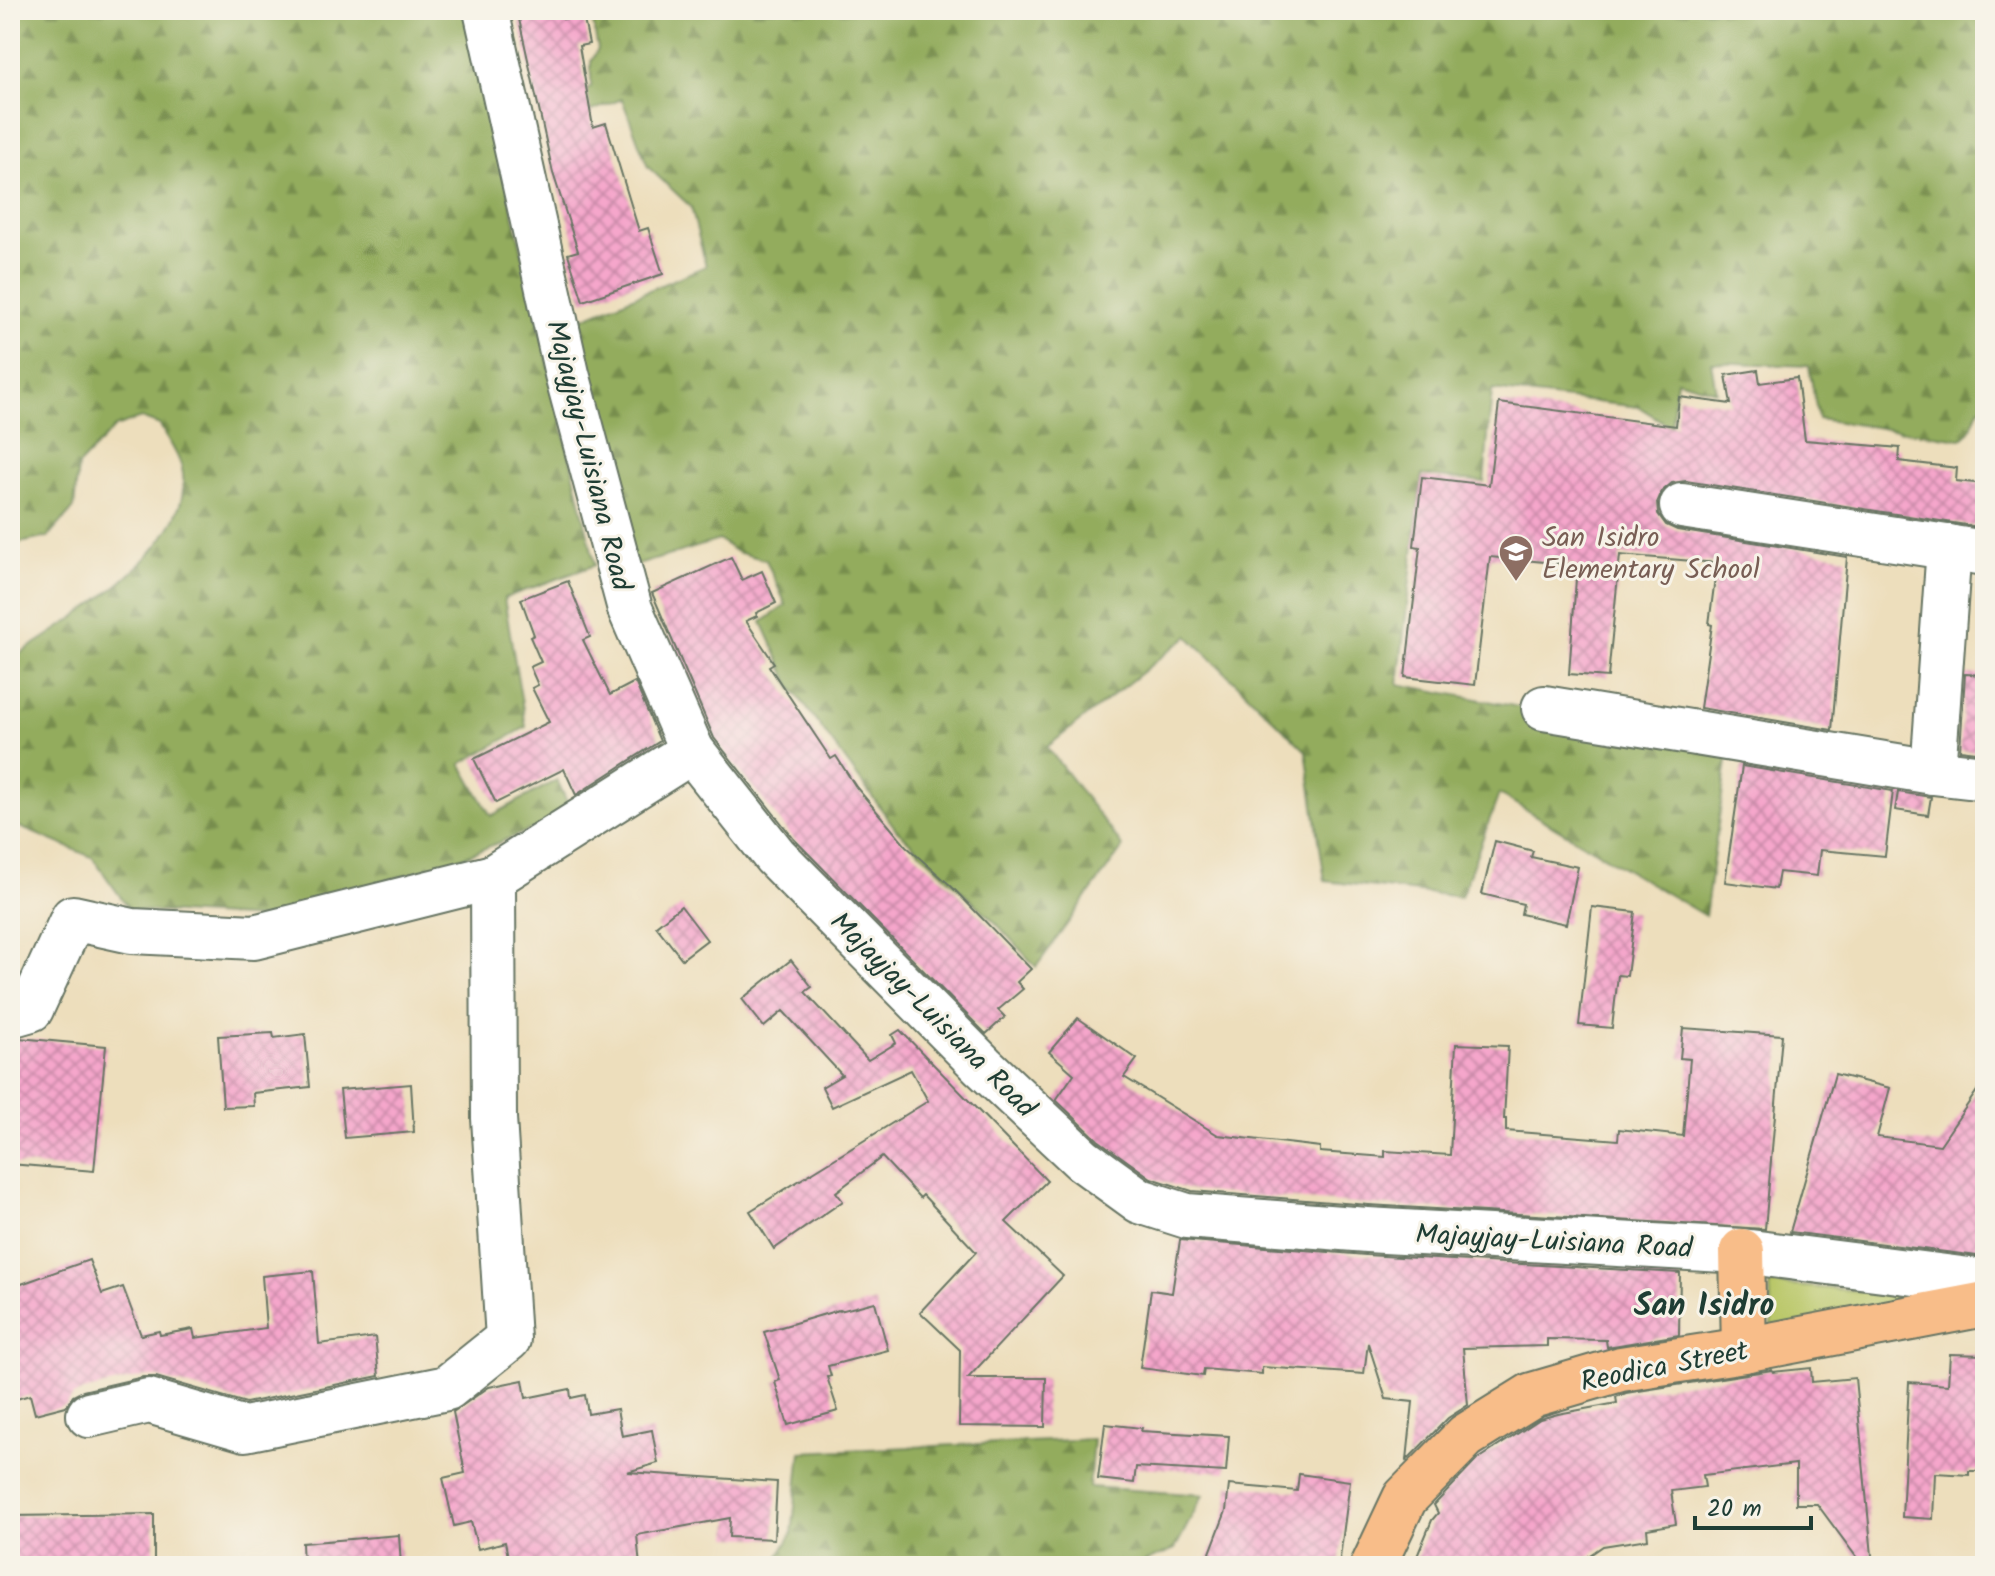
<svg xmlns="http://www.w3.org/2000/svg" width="1995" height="1576" font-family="Kalam,sans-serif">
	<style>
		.forest { fill: url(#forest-firs); stroke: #597448; stroke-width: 2 }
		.park { fill: #bac769; stroke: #6c824e; stroke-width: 2 }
		.building { fill: url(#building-cross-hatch) }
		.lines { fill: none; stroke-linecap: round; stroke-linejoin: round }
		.minor-casing { stroke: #677564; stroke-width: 48 }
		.major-casing { stroke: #677564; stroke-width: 48 }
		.minor { stroke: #fff; stroke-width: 44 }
		.major { stroke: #f8bd89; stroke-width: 44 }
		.labels { text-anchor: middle; stroke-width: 6; stroke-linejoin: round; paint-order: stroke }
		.street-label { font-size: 28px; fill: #1f3d34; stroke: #f7f3e8 }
		.education-label { font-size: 28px; fill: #785e54; stroke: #f7f3e8; text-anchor: start }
		.quarter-label { font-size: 32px; font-weight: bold; fill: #1f3d34; stroke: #f7f3e8 }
	</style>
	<defs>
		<pattern id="forest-firs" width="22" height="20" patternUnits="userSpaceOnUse" patternTransform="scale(2)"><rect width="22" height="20" fill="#93ac5d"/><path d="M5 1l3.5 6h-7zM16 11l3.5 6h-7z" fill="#778d4e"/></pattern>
		<pattern id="building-cross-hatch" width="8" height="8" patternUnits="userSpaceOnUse" patternTransform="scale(2)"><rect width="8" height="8" fill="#f5a6cb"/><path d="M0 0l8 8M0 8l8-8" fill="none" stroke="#c688a6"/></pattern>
	</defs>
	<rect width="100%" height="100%" fill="#f7f3e8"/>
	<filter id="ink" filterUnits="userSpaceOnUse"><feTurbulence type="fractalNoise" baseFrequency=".0125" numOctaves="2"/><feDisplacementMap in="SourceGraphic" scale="16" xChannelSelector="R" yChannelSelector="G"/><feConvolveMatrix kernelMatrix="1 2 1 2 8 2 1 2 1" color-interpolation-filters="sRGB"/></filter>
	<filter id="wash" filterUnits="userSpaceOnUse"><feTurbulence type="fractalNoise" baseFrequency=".006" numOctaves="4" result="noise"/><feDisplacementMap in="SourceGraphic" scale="32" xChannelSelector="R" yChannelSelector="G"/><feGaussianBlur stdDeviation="1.8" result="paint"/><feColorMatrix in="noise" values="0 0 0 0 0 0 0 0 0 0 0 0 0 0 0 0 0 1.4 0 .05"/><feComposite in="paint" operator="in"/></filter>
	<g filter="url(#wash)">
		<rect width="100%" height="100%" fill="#eddebc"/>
		<g class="forest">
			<path d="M10,10H470L513,213L595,565L504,598L526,727L461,764L491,816L557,780L572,813L453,861L262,918L130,910L92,857L10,823V660C64,624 192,552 183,475C182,459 167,439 160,425L141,418L115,427L78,466L74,508L48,537L10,545Z"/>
			<polygon points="583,10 1985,10 1985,408 1980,407 1970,431 1961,439 1818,419 1809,366 1711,362 1716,391 1677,380 1671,427 1639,407 1492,390 1484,482 1422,475 1398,684 1729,747 1705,916 1499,794 1461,897 1325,881 1306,751 1188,636 1047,747 1123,847 1036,967 997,924 896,829 792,688 762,622 786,605 766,560 737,552 719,540 628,568 569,324 706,266 691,207 648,167 622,99 589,112 581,92 591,87 591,61 598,49 591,13"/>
			<polygon points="1093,1439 1089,1487 1203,1495 1175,1549 1135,1566 773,1566 792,1534 801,1452"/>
		</g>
		<polygon class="park" points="1770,1284 1959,1298 1772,1330"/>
		<g id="blocks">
			<g class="building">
				<polygon points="517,10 561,10 563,19 583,15 589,44 579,46 593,127 606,123 639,231 648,228 663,274 583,301 568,254 578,251 553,173"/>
				<polygon points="1758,370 1760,383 1797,378 1805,440 1900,448 1899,461 1957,468 1956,481 1985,484 1985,528 1686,481 1672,483 1662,491 1657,503 1658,514 1666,525 1677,530 1847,557 1832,730 1700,708 1712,625 1709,624 1717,563 1620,555 1608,677 1569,674 1577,565 1490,557 1475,685 1405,677 1420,547 1414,546 1422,477 1489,485 1499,403 1676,426 1679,397 1731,404 1726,375"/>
				<polygon points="731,557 742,580 762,571 776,603 756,613 757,616 746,621 774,663 769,666 831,759 836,756 856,787 906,846 951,886 1031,969 1017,982 1023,989 998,1010 1005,1017 986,1034 794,839 714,738 652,593"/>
				<polygon points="568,581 590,637 583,640 610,695 635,682 660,741 576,795 564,769 496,803 474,759 549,722 532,688 538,685 530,667 541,662 530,637 534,635 521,599"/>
				<polygon points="1965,674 1985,675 1985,753 1960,750"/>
				<polygon points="1742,766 1893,791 1885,856 1820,850 1817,876 1779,872 1776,889 1725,882"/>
				<polygon points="1898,792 1931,797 1928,815 1895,810"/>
				<polygon points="1495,841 1533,851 1531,857 1578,867 1566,924 1521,914 1523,904 1482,894"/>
				<polygon points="681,906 707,940 682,959 656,926"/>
				<polygon points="1592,907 1635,912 1627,976 1618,975 1612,1028 1579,1025"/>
				<polygon points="791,960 812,987 805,992 868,1060 896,1043 892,1035 900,1030 1047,1181 1006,1222 1063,1276 968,1378 1046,1378 1045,1427 959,1426 960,1350 920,1312 976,1252 923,1195 920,1198 882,1157 836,1192 843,1201 774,1249 750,1211 928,1101 911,1070 832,1107 822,1087 842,1075 783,1011 764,1027 742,999"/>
				<polygon points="1078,1018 1137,1059 1124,1077 1218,1135 1320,1147 1320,1152 1385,1157 1385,1151 1450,1155 1456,1044 1508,1046 1504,1119 1506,1119 1506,1131 1618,1140 1619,1129 1683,1136 1690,1059 1680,1058 1683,1028 1782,1035 1765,1229 1369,1205 1192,1191 1151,1178 1098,1140 1056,1100 1074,1074 1049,1052"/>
				<polygon points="273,1033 274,1038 305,1034 310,1087 253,1093 254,1106 223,1107 218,1036"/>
				<polygon points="19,1038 106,1046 94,1171 10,1164 10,1039"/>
				<polygon points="1835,1074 1890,1088 1877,1137 1940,1145 1985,1079 1985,1257 1790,1232"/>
				<polygon points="411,1084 414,1132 345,1138 340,1090"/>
				<polygon points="1180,1240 1366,1255 1680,1273 1679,1335 1607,1347 1606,1340 1547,1339 1547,1346 1463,1348 1468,1405 1448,1418 1407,1460 1413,1402 1386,1399 1368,1343 1364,1374 1262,1367 1262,1374 1204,1369 1203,1376 1140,1368 1151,1290 1172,1293"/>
				<polygon points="89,1260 102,1294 123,1287 141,1335 159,1331 160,1335 193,1329 195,1338 266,1328 262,1276 313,1271 319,1344 375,1337 379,1376 246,1403 156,1377 143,1377 83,1391 73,1396 66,1406 35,1414 30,1395 10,1401 10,1288"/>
				<polygon points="875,1302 888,1350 828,1366 831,1376 827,1377 838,1411 788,1425 775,1382 780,1380 764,1332 839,1310 840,1311"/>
				<polygon points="1950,1354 1985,1355 1985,1471 1969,1471 1969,1475 1935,1473 1933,1519 1902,1517 1909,1382 1948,1385"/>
				<polygon points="1811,1368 1812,1382 1855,1378 1873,1566 1863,1566 1817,1504 1796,1504 1796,1464 1703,1475 1705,1487 1671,1491 1676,1524 1647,1529 1648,1539 1603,1546 1574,1566 1413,1566 1432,1520 1438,1513 1434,1505 1477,1460 1540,1419 1558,1414 1617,1403 1616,1397 1626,1393 1772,1370 1773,1372"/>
				<polygon points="523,1380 526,1398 570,1389 571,1398 585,1395 588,1414 617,1409 622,1436 652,1430 658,1463 627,1472 777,1482 774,1539 729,1537 730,1518 637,1535 640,1566 510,1566 505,1542 478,1549 471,1522 454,1526 443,1478 465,1473 453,1412 489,1387"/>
				<polygon points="1105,1424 1142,1428 1141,1431 1229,1436 1226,1472 1136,1467 1134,1483 1098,1479"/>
				<polygon points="1299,1474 1350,1481 1339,1566 1205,1566 1226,1511 1229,1485 1297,1491"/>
				<polygon points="154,1514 154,1566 10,1566 10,1516"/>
				<polygon points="399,1535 401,1566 303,1566 302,1543"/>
			</g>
		</g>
	</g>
	<g filter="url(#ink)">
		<use href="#blocks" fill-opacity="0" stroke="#677564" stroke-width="2"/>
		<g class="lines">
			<defs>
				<g id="minor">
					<polyline points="486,10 567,374 630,609 692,751 775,856 983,1066 1082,1159 1140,1201 1187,1216 1367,1230 1742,1251 1985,1282"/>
					<polyline points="1682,506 1985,553"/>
					<polyline points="1544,708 1933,772 1985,778"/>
					<polyline points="1933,772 1949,547"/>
					<polyline points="10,1015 31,1009 73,918 132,931 254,937 493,877 692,751"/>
					<polyline points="89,1415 149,1401 245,1429 447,1388 508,1339 494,1118 493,877"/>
				</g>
				<g id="major">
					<polyline points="1742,1251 1744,1350"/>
					<polyline points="1373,1566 1405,1498 1466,1436 1532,1395 1621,1369 1744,1350 1985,1304"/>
				</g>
			</defs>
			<use href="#minor" class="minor-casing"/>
			<use href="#major" class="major-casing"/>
			<use href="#minor" class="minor"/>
			<use href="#major" class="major"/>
		</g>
	</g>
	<defs>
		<symbol id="school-pin" viewBox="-11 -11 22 30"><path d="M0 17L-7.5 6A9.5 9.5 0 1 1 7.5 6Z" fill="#8d6e63" stroke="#f7f3e8"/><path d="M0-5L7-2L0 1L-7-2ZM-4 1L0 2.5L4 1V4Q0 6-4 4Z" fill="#fff"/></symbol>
	</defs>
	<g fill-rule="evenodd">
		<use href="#school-pin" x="1496" y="532" width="40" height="54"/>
	</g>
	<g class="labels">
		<g class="street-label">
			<text transform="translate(590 455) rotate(76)" y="10">Majayjay-Luisiana Road</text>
			<text transform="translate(934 1014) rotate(45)" y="10">Majayjay-Luisiana Road</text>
			<text transform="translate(1554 1240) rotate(3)" y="10">Majayjay-Luisiana Road</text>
			<text transform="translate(1664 1365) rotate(-11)" y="10">Reodica Street</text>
		</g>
		<g class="education-label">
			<text x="1542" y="546">San Isidro<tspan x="1542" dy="32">Elementary School</tspan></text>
		</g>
		<g class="quarter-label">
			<text x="1704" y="1315">San Isidro</text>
		</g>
	</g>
	<rect width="1995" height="1576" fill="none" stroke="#f7f3e8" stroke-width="40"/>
	<path d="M1695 1516v12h116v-12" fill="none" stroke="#1f3d34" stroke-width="4"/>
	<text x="1707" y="1516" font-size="24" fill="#1f3d34" stroke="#f7f3e8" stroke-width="6" paint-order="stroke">20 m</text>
</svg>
